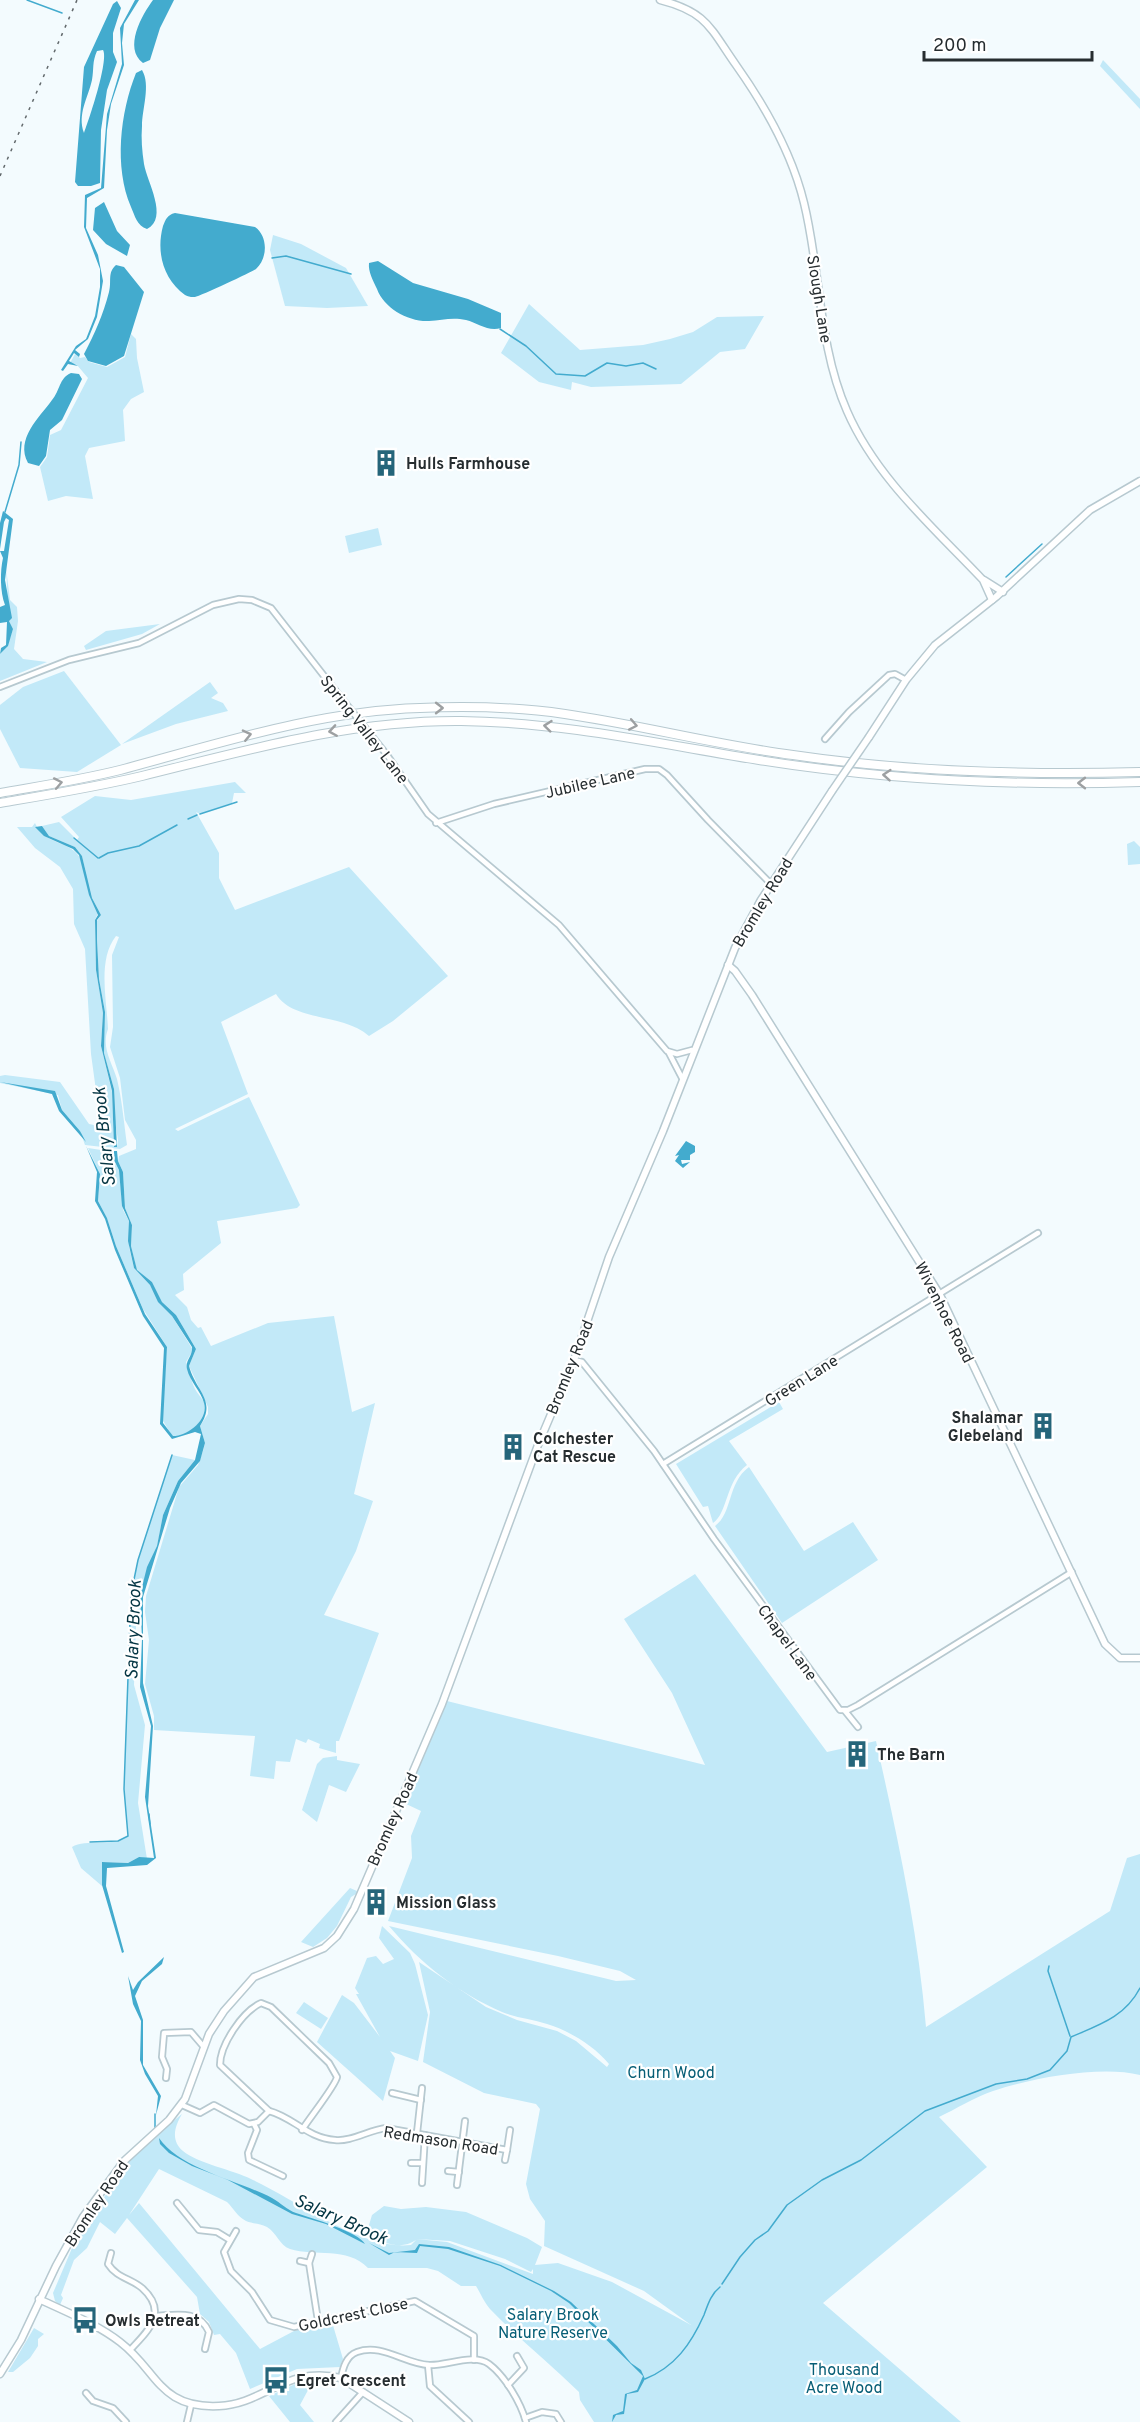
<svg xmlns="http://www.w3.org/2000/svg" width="1140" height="2422" font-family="Overpass,sans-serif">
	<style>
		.green { fill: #c2e9f8; fill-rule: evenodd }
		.water { fill: #43abce; fill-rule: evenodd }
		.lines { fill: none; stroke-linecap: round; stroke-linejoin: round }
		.stream { stroke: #43abce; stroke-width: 1.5 }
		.minor-casing { stroke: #b7c9d0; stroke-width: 8 }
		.tertiary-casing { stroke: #b7c9d0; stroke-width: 9 }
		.trunk-casing { stroke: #b7c9d0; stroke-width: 10 }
		.minor { stroke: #fff; stroke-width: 4.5 }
		.tertiary { stroke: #fff; stroke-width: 6 }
		.trunk { stroke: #fff; stroke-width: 8 }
		.rail { stroke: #61686b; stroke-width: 1.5; stroke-dasharray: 3 6; stroke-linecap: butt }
		.minor-bridge-casing { stroke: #b7c9d0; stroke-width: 8; stroke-linecap: butt }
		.tertiary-bridge-casing { stroke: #b7c9d0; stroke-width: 9; stroke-linecap: butt }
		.minor-bridge { stroke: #fff; stroke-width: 4.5 }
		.tertiary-bridge { stroke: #fff; stroke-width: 6 }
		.oneway { stroke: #9da0a2 }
		.labels { text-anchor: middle; stroke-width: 4.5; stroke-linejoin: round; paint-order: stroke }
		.street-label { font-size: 16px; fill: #262d30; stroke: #fff }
		.poi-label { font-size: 16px; font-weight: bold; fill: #262d30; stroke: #fff; text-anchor: start }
		.park-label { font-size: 16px; fill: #075e76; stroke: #fff }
		.water-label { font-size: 18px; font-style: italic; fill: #043543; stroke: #fff }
	</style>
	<rect width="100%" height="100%" fill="#f3fbfe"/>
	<g class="green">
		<polygon points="1103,60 1140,99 1140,109 1100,66"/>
		<polygon points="273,235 301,244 346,268 368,306 327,308 285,306 270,250"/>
		<polygon points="529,304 580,350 643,345 670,339 693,332 717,317 764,316 745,349 720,352 681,384 591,387 572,382 571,390 539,382 501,353"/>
		<polygon points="131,334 136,339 137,358 144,392 131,399 123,410 125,441 89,448 85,456 93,499 66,496 48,501 40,467 47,457 50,435 61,430 88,378 77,365 70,363 75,354 80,358 85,357 89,362 107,367 125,357"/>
		<polygon points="378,528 382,545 349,553 345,536"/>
		<polygon points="6,568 10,600 17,607 18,621 14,649 23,659 47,662 0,681 0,654 7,647 13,629 9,621"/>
		<polygon points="160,624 142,634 86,650 84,646 106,631"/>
		<polygon points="64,671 121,745 77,772 20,768 0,729 0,705 23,687"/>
		<polygon points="210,682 218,693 211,698 223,703 228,711 176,724 122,744"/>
		<path d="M235,782L246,793H234L232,803L200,814L196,812L219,853V878L235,910L349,867L448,976L393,1021L369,1036C343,1013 293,1022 276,994L221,1022L248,1094L175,1129L178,1131L249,1097L300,1205L297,1208L217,1221L221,1243L183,1274L184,1290L175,1295L187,1307L191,1320L198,1328L201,1327L211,1346L268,1323L334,1316L352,1412L375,1403L354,1494L373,1501L356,1551L324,1615L379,1633L339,1741H336V1753L319,1748L320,1744L308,1739L306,1743L296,1739L290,1762L276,1761L274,1779L250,1776L255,1736L154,1730V1716L145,1684L149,1640L145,1612L146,1596L179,1487L198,1465L203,1451L205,1443L200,1426L208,1414V1407L189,1366L196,1349L176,1315L162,1302L152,1282L137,1271L131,1246L132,1225L125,1208L123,1172L118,1161L119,1156L136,1149V1140L125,1120L120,1078L110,1047L113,1027L112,955L119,937L116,936C97,960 107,1001 108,1029C101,1048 112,1062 117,1079C122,1100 124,1123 127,1145L120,1149L85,1145L80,1131L62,1110L58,1095L0,1083V1076L5,1075L60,1082L89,1124L94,1125L100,1120L91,1054L85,949L74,924L73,889L60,867L35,848L17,827H32L35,823C44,844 68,841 78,855C89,869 88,896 98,913L95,920L96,970L103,1013L101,1046L112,1092L114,1147H117L118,1140L114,1115V1089L104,1053L105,1012L99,979L97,940V921L101,915L92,898L82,856L75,847L49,836L42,826L59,822L77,840L79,837L61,817L95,796L131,800Z"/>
		<polygon points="1134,841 1140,847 1140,864 1128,865 1127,844"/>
		<path d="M88,1148L114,1152V1160L119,1170L123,1210L129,1221V1247L134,1268L150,1285L160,1304L172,1316L193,1350L186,1362C189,1370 191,1381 195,1389C198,1395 203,1398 205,1405C208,1420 187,1438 172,1436L162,1419L167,1347L143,1309L116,1246L107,1218L98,1201L100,1174Z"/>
		<path d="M779,1402L783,1409L729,1441L747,1465C725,1482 728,1513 713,1523L708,1506L703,1507L676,1464Z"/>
		<path d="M172,1455L195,1460L178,1481L163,1515L157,1547L141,1588L140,1624L136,1626L134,1685L145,1725L138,1803L147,1859L139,1857L128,1863L103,1862L102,1886L81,1868L72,1847C86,1838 113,1848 128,1836L124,1789L130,1602L138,1560Z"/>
		<path d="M749,1467L804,1551L853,1522L878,1560L782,1623L715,1526C733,1513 727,1483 749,1467Z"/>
		<path d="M695,1574L827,1752L876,1741C897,1835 918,1930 926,2027L1110,1911L1127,1858L1140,1854V2075C1101,2065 1031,2078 993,2091C975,2097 956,2109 939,2117L987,2167L823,2303L961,2422H594L580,2400L579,2392C550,2364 518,2338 490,2309C484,2302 481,2294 476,2286H461L438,2271L427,2268H368C347,2246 315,2257 290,2249C279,2245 277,2233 267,2227C259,2223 253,2224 246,2221C237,2216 234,2209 227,2202L159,2169L129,2215L139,2203L260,2349L294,2331L332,2322L343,2359L340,2367L297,2369L250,2389L236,2353L220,2334L214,2335L209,2322L200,2314L197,2297L127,2218L115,2234L100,2222L87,2248L74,2260L61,2295L63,2298L60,2305L55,2301L53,2293L78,2234L129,2162L124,2161L182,2114C175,2126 170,2140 183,2151C197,2163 233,2170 251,2179C295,2199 363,2251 411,2245L416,2240C400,2251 383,2242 366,2235L372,2215L384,2206L401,2209L426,2207L466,2212L527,2238L542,2247L535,2265L558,2263L612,2282L691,2325L644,2291L544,2246L545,2221L530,2199L526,2184L540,2109L536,2104L484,2093L423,2062L430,2012L419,1962L486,2007L517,2020L557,2031L576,2041L607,2067L609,2064C594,2046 570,2031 547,2024C532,2019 517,2018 502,2012C458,1993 420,1963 389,1926L616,1981L636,1980L620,1971L558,1956L388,1921L412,1858L411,1836L421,1811L404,1803L447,1701L705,1765L672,1693L624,1619ZM416,2239L450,2241L505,2259L531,2272L533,2269V2274L447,2242Z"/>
		<polygon points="337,1756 337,1760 360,1764 346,1792 329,1785 317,1822 302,1810 317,1764 323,1758"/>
		<polygon points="350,1888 357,1891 356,1894 351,1897 337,1926 327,1938 313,1947 301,1942"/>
		<polygon points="382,1926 410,1953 415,1964 428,2015 418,2061 390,2051 395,2058 383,2101 317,2042 342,1995 354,2003 380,2037 356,1994 359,1994 355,1988 367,1958 376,1956 383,1964 394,1959 379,1938"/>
		<polygon points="304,2002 328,2018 321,2029 296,2013"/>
		<polygon points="34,2328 44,2334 38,2339 38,2346 30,2358 13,2372 8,2372"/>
		<polygon points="306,2379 314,2379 300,2405 314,2422 290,2422 269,2396"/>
	</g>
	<g class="water">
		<polygon points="135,0 139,0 124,24 122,43 124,65 111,104 107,130 104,188 87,198 86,228 98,255 103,281 97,317 88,339 75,350 80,354 79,357 74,353 69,361 78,366 68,364 63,371 61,370 76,346 86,339 95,316 100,287 100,269 84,227 85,195 101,188 107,114 122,64 120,28"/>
		<path d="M153,0H174L160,28L150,60L143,63C123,48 142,15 153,0Z"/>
		<path d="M117,1L121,8L113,33V52L117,62L107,90L101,130L100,183L91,186H78L75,182L84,67L113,4ZM103,50C109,60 89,120 84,133C77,114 88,98 92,80C94,69 92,62 97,51Z"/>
		<path d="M142,70C151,85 142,109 142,126C141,138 142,151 144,164C147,182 169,218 147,229C137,226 135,216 131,207C114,167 120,113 136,73Z"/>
		<polygon points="104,202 117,231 130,245 127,256 106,244 93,230 95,208"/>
		<path d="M175,213L255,227C268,236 268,258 256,269C252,272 200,296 195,297C190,297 190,297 185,295C163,279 156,252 163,226C166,219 167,215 175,213Z"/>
		<path d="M378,261L413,283L468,299L501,313V328C488,332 478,323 466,320C453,317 442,320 429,321C408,322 384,308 377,289C373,280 368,272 369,263Z"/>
		<path d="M116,265L124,267L144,292L124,356L106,366L88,361L84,354C95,333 103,315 109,292C112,281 107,273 116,265Z"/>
		<path d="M71,373L79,374L82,379L62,420L50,430L46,456L39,466L28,463C15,439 39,418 52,400C60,391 59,378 71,373Z"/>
		<path d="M3,511L13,519L5,580L12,618L9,621L13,629L8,646L0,654L1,648L6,645L7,622L0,623V607L5,605C0,592 0,571 3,558L0,551H4L9,520L6,518L4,522L0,549V523Z"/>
		<polygon points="42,826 49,836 75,847 82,856 92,898 101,915 97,920 97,940 99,979 105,1012 104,1053 114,1089 117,1147 114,1147 112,1091 101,1046 103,1013 96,970 95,920 98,915 89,895 79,855 73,849 44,836 35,827"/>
		<polygon points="0,1082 55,1091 62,1110 80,1131 86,1142 59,1111 52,1094"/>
		<polygon points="686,1141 695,1146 695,1152 690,1155 690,1160 681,1160 682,1164 690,1162 683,1168 675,1161 679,1155 675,1156"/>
		<path d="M86,1146L100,1174L98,1201L107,1218L116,1246L145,1314L167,1347L163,1423L173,1436C188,1436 209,1419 204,1403C201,1391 190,1382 187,1369C185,1360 193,1356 192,1347L172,1316L158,1302L150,1285L134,1268L128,1241L129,1221L122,1206L119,1170L114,1160V1151H117L118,1161L123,1172L125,1208L132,1225L131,1246L137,1270L152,1282L162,1302L176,1315L196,1349L189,1366C196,1392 217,1400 200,1426L205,1443L200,1461L181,1483L170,1508L143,1597V1683L153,1726L148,1806L156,1858L147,1865L107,1868L106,1886L124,1952L122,1953L102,1885V1862L128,1863L139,1857L154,1858L145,1797L151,1726L140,1687L142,1639L140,1595L147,1567L157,1546L163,1515L178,1481L195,1460L201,1434L195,1432L172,1439L160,1424L164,1348L143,1316L115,1250L105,1219L95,1201L97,1172Z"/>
		<polygon points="164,1957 162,1964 142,1981 135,1996 143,2020 143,2065 161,2096 156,2115 158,2096 145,2074 140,2060 141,2021 133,2004 128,1976 133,1990 138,1982"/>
		<path d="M159,2138C180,2169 240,2181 272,2198C281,2203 287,2210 296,2213C311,2218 359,2232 365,2244L326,2224L292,2214L228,2180L192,2166L169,2153L160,2144Z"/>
		<polygon points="369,2243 389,2253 415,2250 419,2244 449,2247 501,2265 554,2291 571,2302 617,2346 631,2363 641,2370 645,2379 638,2392 627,2394 624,2414 616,2415 612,2422 613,2415 623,2411 625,2394 637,2390 643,2376 569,2303 551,2291 500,2266 448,2249 420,2246 417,2253 395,2252 389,2255"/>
	</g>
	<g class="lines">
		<g class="stream">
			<polyline points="27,0 62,13"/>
			<polyline points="272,258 286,256 351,274"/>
			<polyline points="500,329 526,346 556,374 585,376 607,363 626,366 643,363 656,369"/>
			<polyline points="5,512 19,465 21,442"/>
			<polyline points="1006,577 1042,544"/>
			<polyline points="200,814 237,802"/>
			<polyline points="188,819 197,815"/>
			<polyline points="74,838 98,858"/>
			<polyline points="99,858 108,853 139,846 177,825"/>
			<polyline points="149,1814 150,1824"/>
			<polyline points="90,1842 118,1841 128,1836 124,1789 131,1594 138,1560 172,1455"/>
			<polyline points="1049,1966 1048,1971 1070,2036"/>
			<polyline points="155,2114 155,2130"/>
			<path d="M722,2284L740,2257L755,2240L768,2231L787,2205L822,2180L861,2160L925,2111L996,2084L1027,2079L1050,2070L1067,2051L1071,2037C1099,2025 1125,2017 1140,1988"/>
			<path d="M645,2379C675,2367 691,2344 704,2315C708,2304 711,2294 720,2287"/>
		</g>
		<defs>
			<g id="minor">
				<polyline points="0,687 69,660 139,643 213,605 239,599 252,600 271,608 335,690"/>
				<polyline points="825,739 849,712 889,675 895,674 906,680"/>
				<polyline points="387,755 428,814 559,925 667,1051 677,1054 692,1050"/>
				<polyline points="436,823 494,804 645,769 659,769 667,775 708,820 771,884"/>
				<polyline points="669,1053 682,1078"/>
				<polyline points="574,1360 582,1362 654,1451 714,1539 840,1710 848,1710 858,1705 1072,1572"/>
				<polyline points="663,1464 1038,1233"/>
				<polyline points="845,1711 858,1727"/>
				<polyline points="166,2078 167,2069 162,2057 164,2033 191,2032 203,2046"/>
				<polyline points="392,2093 421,2100"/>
				<path d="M182,2105L200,2113L214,2105L249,2124L258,2122L269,2111C293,2117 307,2138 335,2140C351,2142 369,2130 386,2128L507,2150L510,2130"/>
				<path d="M269,2111L220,2065C220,2045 242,2012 261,2003L271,2007L329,2063L337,2077C336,2085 308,2120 302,2130"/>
				<polyline points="254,2124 257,2130 248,2153 249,2160 283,2176"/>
				<polyline points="417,2133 422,2088"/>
				<polyline points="505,2160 507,2150"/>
				<polyline points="411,2163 422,2163"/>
				<polyline points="448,2171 459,2172"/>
				<polyline points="422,2183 425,2135"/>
				<polyline points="457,2185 465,2121"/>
				<polyline points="177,2203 199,2230 217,2232 230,2240"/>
				<polyline points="236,2231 224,2252 231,2271 252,2292 270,2320 294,2327 415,2301 474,2336 474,2360"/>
				<path d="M111,2253L108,2264C117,2278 130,2278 142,2288C169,2312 148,2331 130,2350"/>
				<polyline points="300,2261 309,2263 312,2254"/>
				<polyline points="309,2263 318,2321"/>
				<path d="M155,2316C176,2315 199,2309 209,2332L205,2349"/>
				<polyline points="428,2365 430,2386 469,2422"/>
				<path d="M341,2378C343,2368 346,2356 357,2352C382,2343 405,2364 429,2365C446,2366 474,2353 489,2364C505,2376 521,2403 526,2422"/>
				<polyline points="508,2385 524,2368 517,2356"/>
				<polyline points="86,2393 93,2401 113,2408 126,2422"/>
				<polyline points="525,2418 542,2412 556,2414 561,2422"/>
				<polyline points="187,2422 191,2405"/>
				<polyline points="336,2422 363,2392"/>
			</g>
			<g id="tertiary">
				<path d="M660,0C707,12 710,28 736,65C765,106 792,153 804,203C821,272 818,345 847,411C876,478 934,528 983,580L992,600"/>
				<polyline points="984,580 1003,592"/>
				<polyline points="869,737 906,680 935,645 996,597 1090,510 1140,481"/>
				<polyline points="728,965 735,971 752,995 940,1295 1105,1644 1120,1658 1140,1658"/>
				<path d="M39,2299C66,2312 97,2324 120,2342C158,2371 159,2409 219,2406C265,2404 286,2365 341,2378L409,2422"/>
				<polyline points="0,2374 21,2340 56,2266 83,2217 124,2161 169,2120 185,2099 209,2034 224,2011 254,1977 324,1948 337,1936 354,1909 442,1704 538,1445 574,1360 609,1257 663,1131 735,948 761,900 832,791"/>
			</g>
			<g id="trunk">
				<path d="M0,793C40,786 80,780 120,770C218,744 317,711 420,708C467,706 517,707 565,714C641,725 716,745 793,755C907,772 1024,775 1140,772"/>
				<path d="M0,803C47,795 96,787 142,776C248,750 351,720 461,721C562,722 660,744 759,760C884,780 1013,786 1140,782"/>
			</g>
		</defs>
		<use href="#minor" class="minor-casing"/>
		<use href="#tertiary" class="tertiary-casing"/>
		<use href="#trunk" class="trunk-casing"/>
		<use href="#minor" class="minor"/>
		<use href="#tertiary" class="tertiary"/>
		<use href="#trunk" class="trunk"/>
		<polyline class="rail" points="0,176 77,0"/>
		<defs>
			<polyline id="minor-bridge" points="335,690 387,755"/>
			<polyline id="tertiary-bridge" points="832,791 869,737"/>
		</defs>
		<use href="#minor-bridge" class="minor-bridge-casing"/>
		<use href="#tertiary-bridge" class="tertiary-bridge-casing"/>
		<use href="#minor-bridge" class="minor-bridge"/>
		<use href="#tertiary-bridge" class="tertiary-bridge"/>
	</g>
	<defs><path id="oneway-chevron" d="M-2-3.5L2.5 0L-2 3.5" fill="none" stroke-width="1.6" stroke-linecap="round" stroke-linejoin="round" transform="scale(1.5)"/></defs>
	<g class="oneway">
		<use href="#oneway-chevron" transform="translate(439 708)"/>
		<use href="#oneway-chevron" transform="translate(633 725) rotate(11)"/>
		<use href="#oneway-chevron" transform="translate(548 726) rotate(-174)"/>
		<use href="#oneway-chevron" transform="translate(333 731) rotate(171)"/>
		<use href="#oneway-chevron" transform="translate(247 735) rotate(-13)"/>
		<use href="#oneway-chevron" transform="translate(887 775) rotate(-176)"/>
		<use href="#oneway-chevron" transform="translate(58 783) rotate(-11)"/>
		<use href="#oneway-chevron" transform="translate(1082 783) rotate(-180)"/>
	</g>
	<defs>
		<symbol id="building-bare" viewBox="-9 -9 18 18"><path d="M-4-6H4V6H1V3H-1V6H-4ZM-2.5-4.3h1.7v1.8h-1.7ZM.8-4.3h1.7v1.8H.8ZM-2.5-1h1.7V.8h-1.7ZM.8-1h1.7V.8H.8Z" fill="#25657a" stroke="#fff" stroke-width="2.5" paint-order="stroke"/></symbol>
		<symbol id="bus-bare" viewBox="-9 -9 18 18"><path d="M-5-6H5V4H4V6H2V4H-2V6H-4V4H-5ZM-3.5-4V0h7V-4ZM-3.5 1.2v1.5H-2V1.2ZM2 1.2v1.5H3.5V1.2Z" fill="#25657a" stroke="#fff" stroke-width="2.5" paint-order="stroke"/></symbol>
	</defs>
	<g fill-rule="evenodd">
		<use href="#building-bare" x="367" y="444" width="38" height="38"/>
		<use href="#building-bare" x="1024" y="1407" width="38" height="38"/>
		<use href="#building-bare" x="494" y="1428" width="38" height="38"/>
		<use href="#building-bare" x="838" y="1735" width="38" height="38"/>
		<use href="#building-bare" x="357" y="1883" width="38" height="38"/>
		<use href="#bus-bare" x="66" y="2301" width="38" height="38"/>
		<use href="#bus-bare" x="257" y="2361" width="38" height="38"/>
	</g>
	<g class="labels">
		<g class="street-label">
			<text transform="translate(820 299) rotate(81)" y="6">Slough Lane</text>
			<text transform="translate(365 729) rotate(52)" y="6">Spring Valley Lane</text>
			<text transform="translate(590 782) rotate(-13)" y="6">Jubilee Lane</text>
			<text transform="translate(762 902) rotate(-59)" y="6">Bromley Road</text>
			<text transform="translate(945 1312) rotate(63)" y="6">Wivenhoe Road</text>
			<text transform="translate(569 1367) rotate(-68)" y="6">Bromley Road</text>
			<text transform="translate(801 1380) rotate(-32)" y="6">Green Lane</text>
			<text transform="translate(788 1642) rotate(54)" y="6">Chapel Lane</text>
			<text transform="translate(392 1819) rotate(-66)" y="6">Bromley Road</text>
			<text transform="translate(441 2140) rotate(9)" y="6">Redmason Road</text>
			<text transform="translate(96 2203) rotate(-56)" y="6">Bromley Road</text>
			<text transform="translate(353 2314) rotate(-12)" y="6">Goldcrest Close</text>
		</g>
		<g class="poi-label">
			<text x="406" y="469">Hulls Farmhouse</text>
			<text x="1023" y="1423" text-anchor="end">Shalamar<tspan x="1023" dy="18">Glebeland</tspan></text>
			<text x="533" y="1444">Colchester<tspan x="533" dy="18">Cat Rescue</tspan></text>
			<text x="877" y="1760">The Barn</text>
			<text x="396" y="1908">Mission Glass</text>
			<text x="105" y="2326">Owls Retreat</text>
			<text x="296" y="2386">Egret Crescent</text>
		</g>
		<g class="park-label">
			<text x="671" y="2078">Churn Wood</text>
			<text x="553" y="2320">Salary Brook<tspan x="553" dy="18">Nature Reserve</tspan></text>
			<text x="844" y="2375">Thousand<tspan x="844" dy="18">Acre Wood</tspan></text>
		</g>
		<g class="water-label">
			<text transform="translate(104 1137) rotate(-96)" y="6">Salary Brook</text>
			<text transform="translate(133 1630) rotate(-88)" y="6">Salary Brook</text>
			<text transform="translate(341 2219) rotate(24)" y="6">Salary Brook</text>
		</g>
	</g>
	<path d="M924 51v9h168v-9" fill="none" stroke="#262d30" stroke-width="3"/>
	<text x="933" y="51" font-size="18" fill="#262d30" stroke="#ffffff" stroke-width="4.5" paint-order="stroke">200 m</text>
</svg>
